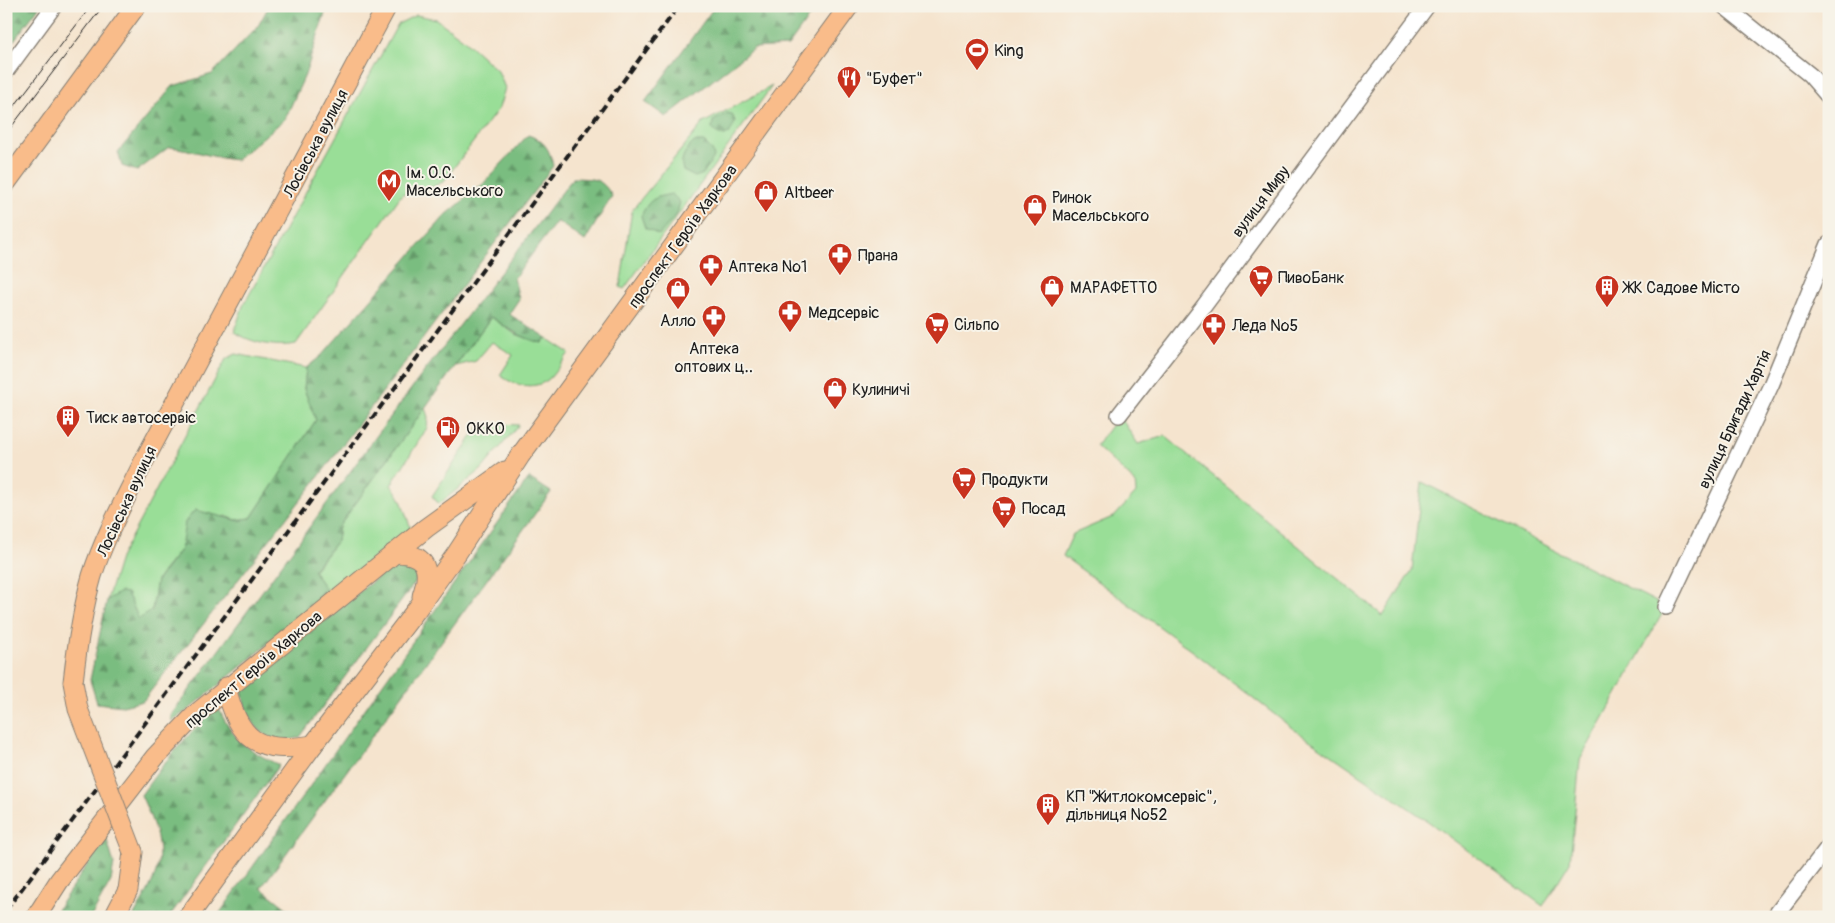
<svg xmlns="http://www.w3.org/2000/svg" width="1835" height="923" font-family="Pangolin,sans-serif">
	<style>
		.grass { fill: #99de97; stroke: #5a7d5a }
		.forest { fill: url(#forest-firs); stroke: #4b6c4e }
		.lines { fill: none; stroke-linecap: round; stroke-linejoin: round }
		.minor-casing { stroke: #888075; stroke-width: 18 }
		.major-casing { stroke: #888075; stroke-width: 21 }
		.minor { stroke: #fff; stroke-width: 15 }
		.major { stroke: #f9bc8a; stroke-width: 19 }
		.tram { stroke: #1c1c1c; stroke-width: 1 }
		.rail { stroke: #1c1c1c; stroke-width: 4; stroke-dasharray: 8 4; stroke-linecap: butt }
		.major-bridge-casing { stroke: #888075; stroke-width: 21; stroke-linecap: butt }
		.major-bridge { stroke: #f9bc8a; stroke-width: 19 }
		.labels { text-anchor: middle; stroke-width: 4; stroke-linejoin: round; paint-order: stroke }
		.poi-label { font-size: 16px; fill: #1c1c1c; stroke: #f7f3e8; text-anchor: start }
		.street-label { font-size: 16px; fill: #1c1c1c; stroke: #f7f3e8 }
	</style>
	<defs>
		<pattern id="forest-firs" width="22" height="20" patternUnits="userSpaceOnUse" patternTransform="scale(1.25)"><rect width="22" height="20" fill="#7abd80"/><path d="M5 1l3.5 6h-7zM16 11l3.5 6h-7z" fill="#639968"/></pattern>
	</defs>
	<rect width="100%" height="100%" fill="#f7f3e8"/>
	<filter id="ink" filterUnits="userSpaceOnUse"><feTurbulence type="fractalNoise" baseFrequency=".02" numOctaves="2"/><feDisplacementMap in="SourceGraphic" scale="10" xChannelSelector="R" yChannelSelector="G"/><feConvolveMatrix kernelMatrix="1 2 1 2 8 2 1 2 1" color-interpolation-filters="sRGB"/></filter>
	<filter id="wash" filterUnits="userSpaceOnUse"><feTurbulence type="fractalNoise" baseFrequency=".0096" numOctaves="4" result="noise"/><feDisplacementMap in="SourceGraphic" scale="20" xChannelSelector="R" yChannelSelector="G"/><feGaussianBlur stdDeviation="1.12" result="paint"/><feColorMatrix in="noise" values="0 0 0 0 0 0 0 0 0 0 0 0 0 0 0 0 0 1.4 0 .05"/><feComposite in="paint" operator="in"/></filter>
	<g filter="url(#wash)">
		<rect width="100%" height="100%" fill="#f5e4ce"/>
		<g class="grass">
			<path d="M416,15L436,19L463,39L498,71L505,88L499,108L443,182L432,187L402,194L296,344C275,348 252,343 234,332L243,306L398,24Z"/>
			<polygon points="772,86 624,289 620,287 632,210 703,123"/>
			<path d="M491,317L515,334L542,343L546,338L569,353C563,361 557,370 550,378C536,391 513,386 500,375L513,355L492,342L476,361L456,366Z"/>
			<polygon points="236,354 306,368 304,389 316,420 251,518 237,520 225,516 181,549 164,570 157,580 152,610 139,620 127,593 120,592 107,600 120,558 226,359"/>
			<path d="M425,408L428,417L427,428L391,485C404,500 403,510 411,528L329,594L313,571L337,541L339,526Z"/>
			<polygon points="1119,415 1138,444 1165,436 1383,616 1412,570 1422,482 1666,607 1580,760 1570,862 1543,906 1429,822 1292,728 1194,652 1063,556 1073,534 1115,516 1136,493 1135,482 1096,446"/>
			<polygon points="481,423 519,425 481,470 439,504 432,496"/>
		</g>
		<g class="forest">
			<polygon points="6,6 40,6 6,51"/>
			<path d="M269,6L327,7L305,75L285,119L236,160C212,158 192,149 169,147L137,171L122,166L118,152L173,86L212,74L258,26Z"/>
			<polygon points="715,6 817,6 788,46 754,48 666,117 645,102"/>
			<path d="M727,113L732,114L735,121C732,135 721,141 712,128L713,121Z"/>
			<path d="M528,135C544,140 550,149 553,166L311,487L143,701L123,706L97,703L90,680L107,600L120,592L127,593L139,619L152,610L157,580L181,549L185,522L195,510L236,520L251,518L316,420L304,389L306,368L321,356L446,215L483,184Z"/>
			<path d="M694,142H704L712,150L714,157L703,174L695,177L683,171C679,158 686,150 694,142Z"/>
			<path d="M573,178C594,179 601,177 612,196L585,241L557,221L514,278L519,299L509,314L546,338L542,343C522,339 508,328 491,317L339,526L337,541L313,570L329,594L187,711L171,721V715L414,385Z"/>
			<path d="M672,194L680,202L677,214L659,235L645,228L641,216C649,199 654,197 672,194Z"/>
			<polygon points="529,478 551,492 261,888 298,917 217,917"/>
			<path d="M399,560L418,567L417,580L300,737C264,751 243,718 242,686Z"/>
			<path d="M218,707C232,739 248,750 279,765L169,917H133C165,864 167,852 141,795C164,762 188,733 218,707Z"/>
			<polygon points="106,837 114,864 111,881 91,917 52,917"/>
		</g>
	</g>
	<g filter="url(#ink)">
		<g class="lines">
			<defs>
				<g id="minor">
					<polyline points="1724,6 1810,75 1829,97"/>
					<polyline points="6,71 54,6"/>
					<polyline points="1119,415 1204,306 1427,6"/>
					<polyline points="1666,607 1771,385 1829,244"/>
					<polyline points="1774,917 1829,846"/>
				</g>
				<g id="major">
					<polyline points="6,183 136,6"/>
					<path d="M394,553C425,553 432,567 422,596"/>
					<path d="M73,682C77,646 82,611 92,576C105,535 127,496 146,457L387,6"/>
					<path d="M226,687C239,741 258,754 313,745"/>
					<polyline points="36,917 59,881 155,757 196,714 426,528 505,471"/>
					<polyline points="114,917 128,890 133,852"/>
					<polyline points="188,917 313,745 417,609 457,553 520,456 849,6"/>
				</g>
			</defs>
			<use href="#minor" class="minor-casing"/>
			<use href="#major" class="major-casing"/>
			<use href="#minor" class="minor"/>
			<use href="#major" class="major"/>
			<g class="tram">
				<polyline points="6,117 91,6"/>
				<polyline points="6,134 103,6"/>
			</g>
			<polyline class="rail" points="6,910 679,6"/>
			<defs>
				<polyline id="major-bridge" points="73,682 78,709 133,852"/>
			</defs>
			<use href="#major-bridge" class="major-bridge-casing"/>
			<use href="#major-bridge" class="major-bridge"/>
		</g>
	</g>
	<defs>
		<symbol id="stadium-pin" viewBox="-11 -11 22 30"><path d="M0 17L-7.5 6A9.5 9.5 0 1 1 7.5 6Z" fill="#c8321e" stroke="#f7f3e8"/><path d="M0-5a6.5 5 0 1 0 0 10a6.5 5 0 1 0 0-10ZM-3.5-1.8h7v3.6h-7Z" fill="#fff"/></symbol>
		<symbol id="restaurant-pin" viewBox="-11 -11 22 30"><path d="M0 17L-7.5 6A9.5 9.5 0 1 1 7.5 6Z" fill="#c8321e" stroke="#f7f3e8"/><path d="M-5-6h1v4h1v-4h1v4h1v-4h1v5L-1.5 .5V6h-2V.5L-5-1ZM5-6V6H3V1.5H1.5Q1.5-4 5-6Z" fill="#fff"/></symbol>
		<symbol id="metro-pin" viewBox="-11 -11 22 30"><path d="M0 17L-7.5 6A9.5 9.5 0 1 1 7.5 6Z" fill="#c8321e" stroke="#f7f3e8"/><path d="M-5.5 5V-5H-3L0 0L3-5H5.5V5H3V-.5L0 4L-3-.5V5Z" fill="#fff"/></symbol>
		<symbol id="shop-pin" viewBox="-11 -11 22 30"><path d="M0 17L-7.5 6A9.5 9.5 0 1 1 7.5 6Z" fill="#c8321e" stroke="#f7f3e8"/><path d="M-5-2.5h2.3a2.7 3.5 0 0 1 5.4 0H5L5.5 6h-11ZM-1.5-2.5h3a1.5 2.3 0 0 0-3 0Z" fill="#fff"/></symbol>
		<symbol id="pharmacy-pin" viewBox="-11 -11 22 30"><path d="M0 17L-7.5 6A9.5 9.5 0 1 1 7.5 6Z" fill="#c8321e" stroke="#f7f3e8"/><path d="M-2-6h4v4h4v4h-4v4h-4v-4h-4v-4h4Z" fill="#fff"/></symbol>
		<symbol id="supermarket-pin" viewBox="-11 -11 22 30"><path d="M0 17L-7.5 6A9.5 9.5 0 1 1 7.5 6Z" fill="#c8321e" stroke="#f7f3e8"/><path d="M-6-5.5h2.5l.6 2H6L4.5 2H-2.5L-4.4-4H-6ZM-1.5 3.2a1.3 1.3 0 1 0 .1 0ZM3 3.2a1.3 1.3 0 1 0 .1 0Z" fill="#fff"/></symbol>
		<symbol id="building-pin" viewBox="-11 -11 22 30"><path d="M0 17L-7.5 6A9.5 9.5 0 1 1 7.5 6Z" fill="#c8321e" stroke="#f7f3e8"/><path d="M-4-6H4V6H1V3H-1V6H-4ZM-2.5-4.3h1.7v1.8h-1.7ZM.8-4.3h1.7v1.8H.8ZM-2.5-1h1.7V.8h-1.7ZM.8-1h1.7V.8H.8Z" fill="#fff"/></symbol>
		<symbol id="fuel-pin" viewBox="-11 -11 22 30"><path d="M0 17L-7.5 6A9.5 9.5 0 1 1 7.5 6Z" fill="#c8321e" stroke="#f7f3e8"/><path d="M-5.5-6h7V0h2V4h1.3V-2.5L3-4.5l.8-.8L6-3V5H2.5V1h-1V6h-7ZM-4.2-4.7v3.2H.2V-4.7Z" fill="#fff"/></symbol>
	</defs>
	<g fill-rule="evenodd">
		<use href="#stadium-pin" x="963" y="36" width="28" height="38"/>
		<use href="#restaurant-pin" x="835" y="64" width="28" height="38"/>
		<use href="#metro-pin" x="375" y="167" width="28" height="38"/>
		<use href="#shop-pin" x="752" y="178" width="28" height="38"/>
		<use href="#shop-pin" x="1021" y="192" width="28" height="38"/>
		<use href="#pharmacy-pin" x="826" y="241" width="28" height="38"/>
		<use href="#pharmacy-pin" x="697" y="252" width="28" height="38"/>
		<use href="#supermarket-pin" x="1247" y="263" width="28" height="38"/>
		<use href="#shop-pin" x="1038" y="273" width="28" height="38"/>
		<use href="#building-pin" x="1593" y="273" width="28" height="38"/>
		<use href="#shop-pin" x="664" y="275" width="28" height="38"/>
		<use href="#pharmacy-pin" x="776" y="298" width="28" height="38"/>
		<use href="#pharmacy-pin" x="700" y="303" width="28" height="38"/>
		<use href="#supermarket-pin" x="923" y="310" width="28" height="38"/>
		<use href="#pharmacy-pin" x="1200" y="311" width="28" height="38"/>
		<use href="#shop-pin" x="821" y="375" width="28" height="38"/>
		<use href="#building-pin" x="54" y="403" width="28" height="38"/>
		<use href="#fuel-pin" x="434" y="414" width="28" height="38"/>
		<use href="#supermarket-pin" x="950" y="465" width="28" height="38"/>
		<use href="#supermarket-pin" x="990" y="494" width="28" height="38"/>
		<use href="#building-pin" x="1034" y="791" width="28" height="38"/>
	</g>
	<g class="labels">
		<g class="poi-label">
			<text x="994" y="56">King</text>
			<text x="866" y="84">"Буфет"</text>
			<text x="406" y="178">Ім. О.С.<tspan x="406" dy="18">Масельського</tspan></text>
			<text x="784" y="198">Altbeer</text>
			<text x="1052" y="203">Ринок<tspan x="1052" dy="18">Масельського</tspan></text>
			<text x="858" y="261">Прана</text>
			<text x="728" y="272">Аптека №1</text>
			<text x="1278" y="283">ПивоБанк</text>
			<text x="1070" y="293">МАРАФЕТТО</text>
			<text x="1624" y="293">ЖК Садове Місто</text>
			<text x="808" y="318">Медсервіс</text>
			<text x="678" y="326" text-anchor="middle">Алло</text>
			<text x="954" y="330">Сільпо</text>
			<text x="1232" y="331">Леда №5</text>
			<text x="714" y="354" text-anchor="middle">Аптека<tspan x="714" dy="18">оптових ц‥</tspan></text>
			<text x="852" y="395">Кулиничі</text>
			<text x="86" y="423">Тиск автосервіс</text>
			<text x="466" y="434">ОККО</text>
			<text x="982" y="485">Продукти</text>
			<text x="1022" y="514">Посад</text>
			<text x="1066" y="802">КП "Житлокомсервіс",<tspan x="1066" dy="18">дільниця №52</tspan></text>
		</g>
		<g class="street-label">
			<text transform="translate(315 143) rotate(-62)" y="6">Лосівська вулиця</text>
			<text transform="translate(1260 201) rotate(-53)" y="6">вулиця Миру</text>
			<text transform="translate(682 236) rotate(-54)" y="6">проспект Героїв Харкова</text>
			<text transform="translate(1734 419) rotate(-65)" y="6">вулиця Бригади Хартія</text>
			<text transform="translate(126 501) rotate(-65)" y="6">Лосівська вулиця</text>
			<text transform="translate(253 669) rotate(-40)" y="6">проспект Героїв Харкова</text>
		</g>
	</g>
	<rect width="1835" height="923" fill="none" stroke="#f7f3e8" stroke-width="25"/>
</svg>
